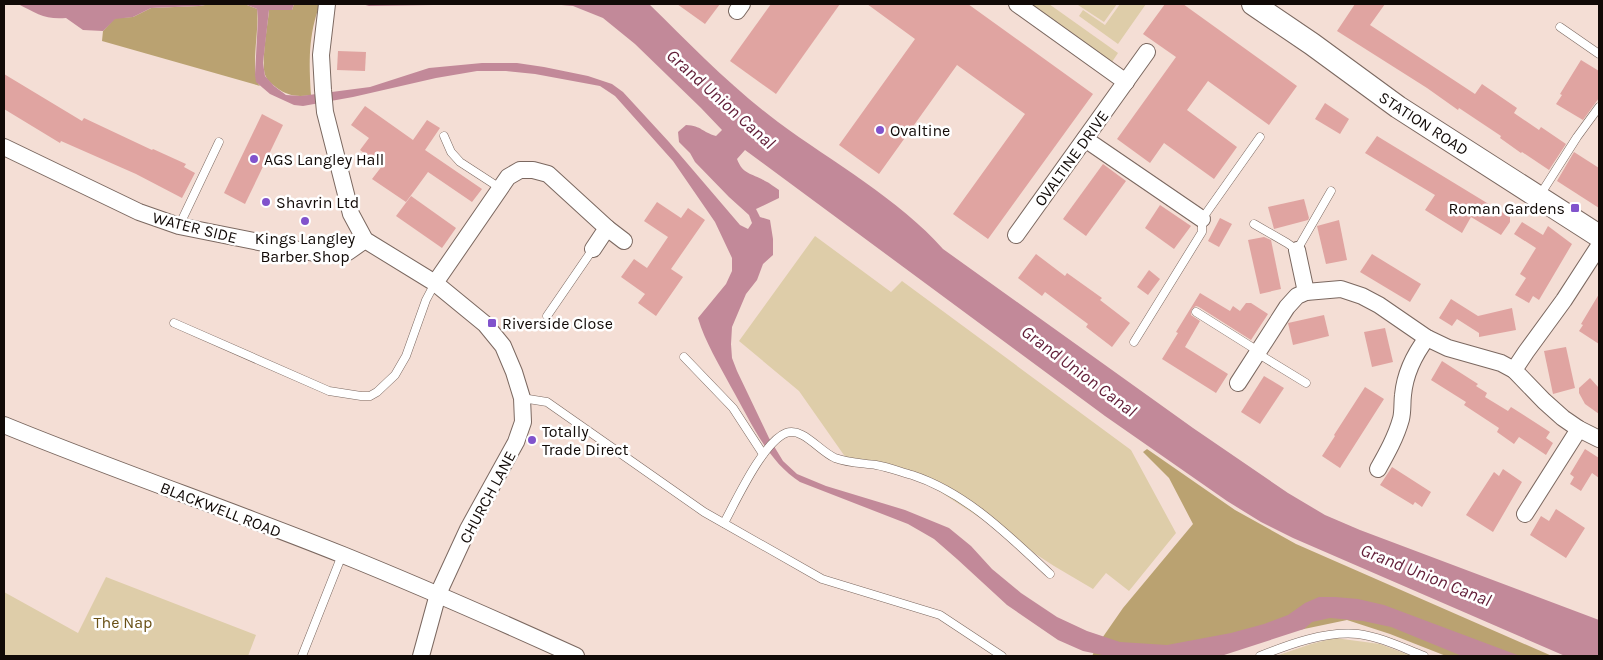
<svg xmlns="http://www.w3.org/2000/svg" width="1603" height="660" font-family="Karla,sans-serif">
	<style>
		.green { fill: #decda9 }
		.forest { fill: #baa271 }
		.water { fill: #c28999 }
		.building { fill: #e0a4a1 }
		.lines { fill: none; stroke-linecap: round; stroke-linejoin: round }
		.lane-casing { stroke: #7b6860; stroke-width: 9 }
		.street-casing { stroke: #7b6860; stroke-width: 18 }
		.secondary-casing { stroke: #7b6860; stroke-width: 24 }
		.lane { stroke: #fff; stroke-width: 8 }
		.street { stroke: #fff; stroke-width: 16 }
		.secondary { stroke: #fff; stroke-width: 22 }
		.poi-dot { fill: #8153cc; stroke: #fff; stroke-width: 2 }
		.labels { text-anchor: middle; stroke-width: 5; stroke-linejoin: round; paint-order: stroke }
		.street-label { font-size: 16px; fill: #110a07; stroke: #fff }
		.poi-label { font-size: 16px; fill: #110a07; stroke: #fff; text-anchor: start }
		.park-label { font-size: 16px; fill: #695015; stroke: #fff }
		.water-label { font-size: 18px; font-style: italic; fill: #611d37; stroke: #fff }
	</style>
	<rect width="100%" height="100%" fill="#f4ded5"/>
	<g class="green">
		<polygon points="1030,4 1049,4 1118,53 1112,62"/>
		<polygon points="1079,4 1117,4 1104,22 1078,5"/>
		<polygon points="1120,4 1146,4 1118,44 1079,16 1083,10 1105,25"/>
		<polygon points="815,236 891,292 902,281 1131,450 1176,533 1129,591 1106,573 1093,589 1054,566 922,480 846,458 799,391 739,341"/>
		<polygon points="106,577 256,635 248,656 4,656 4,592 78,633"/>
		<polygon points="1335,638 1380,644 1412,656 1276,656 1311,644"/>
	</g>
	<g class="forest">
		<path d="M211,4L247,5L257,9C260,28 249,74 260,86L102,41L103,31L115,18L133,17L151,8L199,6Z"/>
		<path d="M294,4H320C308,36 309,62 311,95C297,97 288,96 277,88C273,85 268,81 266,77C260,66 268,24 269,10H292Z"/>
		<polygon points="1147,449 1235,510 1296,544 1552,656 1446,656 1390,634 1347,620 1304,629 1142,656 1092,656 1098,644 1123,608 1193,524 1169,478 1143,452"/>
	</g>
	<g class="water">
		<path d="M18,4H211L199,6L151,8L133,17L115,19L103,31L83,30L66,18C45,20 36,13 18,4Z"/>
		<path d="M237,4H294L292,10H269L263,63L265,76L274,86L286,95L301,96L370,87L429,68L482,63H517L544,67L588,76L612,84L623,92L669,142L740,225L748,229L752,223L749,215L729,197L695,162L690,153L679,142L678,132L686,125C702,126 702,132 716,136L722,130L701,108L635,44L603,18L573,6L550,4H649C691,45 731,87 778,122C832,162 899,199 943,249L1193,428L1288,493L1325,515L1360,530L1599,620V656H1565L1293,538L1261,522L1227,501L1105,416L745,150L737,159C743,175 752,173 765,181C770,183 774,187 779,190V198L756,209L760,217L770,220L773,239V255L763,264L757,280L746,294L732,327L731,344L732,358L737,371L769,438L783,461L797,474L826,486L905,510L949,528L971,546L992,569L1021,593L1057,617L1087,631L1120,642L1167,645L1231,633L1264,624L1288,615L1305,603L1319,597H1335L1358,599L1384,605L1520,656H1462L1391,627L1363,621L1330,618L1312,622L1304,629L1221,656H1107L1083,651L1058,640L1007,605L957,559L934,539L908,524L800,482C767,461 750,420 731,387C719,364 705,342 698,318L726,284L732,271V258L715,222L673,161L615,96L600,86L535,74L506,71H477L436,78L353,97L303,106L294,105L270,94L256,82L255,75L258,18L257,9L247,5Z"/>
		<polygon points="362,4 498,4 369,6"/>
	</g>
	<g class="building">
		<polygon points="677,4 720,4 705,24"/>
		<polygon points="771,4 840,4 776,94 730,61"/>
		<polygon points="867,4 968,4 1093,94 988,239 953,214 1025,114 957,65 879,174 839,145 915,39"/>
		<polygon points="1165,4 1183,4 1297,86 1269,125 1208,81 1187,110 1237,147 1214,179 1164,143 1150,163 1117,139 1176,57 1143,34"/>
		<polygon points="1355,4 1385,4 1370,25 1475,94 1482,84 1517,108 1514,113 1539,130 1541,127 1566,144 1549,170 1522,152 1521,153 1500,138 1501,136 1459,108 1458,110 1427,88 1337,31"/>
		<polygon points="338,51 366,52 365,71 337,70"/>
		<polygon points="1581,60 1599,71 1599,98 1583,120 1556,104 1562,95 1560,94"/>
		<polygon points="4,74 82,121 84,118 152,150 153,149 186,164 184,167 195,173 182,198 136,174 61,141 60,143 4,109"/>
		<polygon points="1325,103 1349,119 1340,134 1315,119"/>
		<polygon points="365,106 413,140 427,120 440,128 425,150 482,189 472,202 428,172 406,202 372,179 382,166 360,150 369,138 351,125"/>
		<polygon points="262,114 283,125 245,204 224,193"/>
		<polygon points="1377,136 1510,217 1510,222 1501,235 1471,217 1462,233 1425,210 1435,195 1365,153"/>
		<polygon points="1574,152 1599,168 1599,208 1557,181"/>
		<polygon points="1103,164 1126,181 1086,236 1063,219"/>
		<polygon points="411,196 456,228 442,248 396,216"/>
		<polygon points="1304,199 1309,218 1308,220 1274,229 1268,207"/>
		<polygon points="657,202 681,218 688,208 705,220 671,269 683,277 656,316 638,303 645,294 621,277 634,259 647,268 668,237 644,221"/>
		<polygon points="1160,205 1191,226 1174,249 1145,228"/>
		<polygon points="1220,218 1232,224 1219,247 1208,241"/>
		<polygon points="1339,220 1347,260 1326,264 1317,226"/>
		<polygon points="1522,222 1543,235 1548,226 1572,244 1539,300 1533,296 1529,303 1515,295 1526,278 1520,274 1536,248 1514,234"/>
		<polygon points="1264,237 1271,240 1281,289 1260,294 1248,240"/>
		<polygon points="1036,254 1065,276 1067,273 1102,298 1100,300 1130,323 1112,347 1086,327 1088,324 1045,292 1042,296 1018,278"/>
		<polygon points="1372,254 1421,284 1410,302 1360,272"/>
		<polygon points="1149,270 1160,279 1148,295 1137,287"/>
		<polygon points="1200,293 1230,311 1233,306 1240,311 1246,303 1251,303 1268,314 1251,340 1199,307 1196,306 1192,309 1191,315 1200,321 1185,347 1228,374 1216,393 1162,359 1178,333 1176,332"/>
		<polygon points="1599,294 1599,344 1579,331 1583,325 1581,324"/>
		<polygon points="1451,299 1478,316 1512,308 1516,330 1479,337 1479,333 1457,319 1452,326 1439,318"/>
		<polygon points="1324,315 1329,336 1293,345 1288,323"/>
		<polygon points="1385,328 1393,362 1372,367 1364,332"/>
		<polygon points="1566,347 1575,388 1553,394 1544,351"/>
		<polygon points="1442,361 1478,384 1476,386 1487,393 1485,397 1508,411 1511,407 1550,432 1546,438 1553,443 1546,455 1519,437 1514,444 1497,432 1499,428 1464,405 1466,402 1431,380"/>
		<polygon points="1264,376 1284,388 1260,424 1241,412"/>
		<polygon points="1590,378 1599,388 1599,414 1585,404 1579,393 1579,388"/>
		<polygon points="1365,387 1384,399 1340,468 1322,456 1335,436 1334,435"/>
		<polygon points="1585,449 1599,458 1599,478 1592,473 1581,491 1570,484 1574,477 1570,474"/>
		<polygon points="1392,467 1431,492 1422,507 1415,502 1413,505 1380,485"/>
		<polygon points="1503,469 1522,482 1493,532 1466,515 1494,472 1499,476"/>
		<polygon points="1556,509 1585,528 1566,558 1530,535 1541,516 1549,521"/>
	</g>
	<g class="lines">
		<defs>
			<g id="lane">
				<polyline points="1560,27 1599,54"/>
				<polyline points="444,136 451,152 460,162 500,188"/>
				<polyline points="1540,195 1577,137 1599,107"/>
				<polyline points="1254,224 1287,243 1297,250 1331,191"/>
				<polyline points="179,226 219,142"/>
				<polyline points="1196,312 1258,351"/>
				<polyline points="547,316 593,249"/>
				<polyline points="174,323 329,391 361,396 370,396 377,392 395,375 406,356 426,300 435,283"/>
				<polyline points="1134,342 1202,232 1202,219 1260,137"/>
				<polyline points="1257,353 1306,383"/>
				<polyline points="684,357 733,408 763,454"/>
				<polyline points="522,398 547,402 704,512 822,579 940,615 1002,656"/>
				<path d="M724,523C736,501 763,442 786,433C803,427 819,451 835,458C848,463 862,463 876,465C888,467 901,472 912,475C967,493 1009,536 1050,574"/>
				<polyline points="302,656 342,555"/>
				<path d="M1260,656C1290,644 1325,631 1358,634C1381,637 1403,648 1424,656"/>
			</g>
			<g id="street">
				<polyline points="327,4 321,55 323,90 325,112 351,214 365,240 435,283 485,324 503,346 514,372 522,398 523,422 516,442 468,529 438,594 421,656"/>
				<polyline points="1017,4 1126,82"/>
				<polyline points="737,11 742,4"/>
				<polyline points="1085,139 1202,219"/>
				<polyline points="4,147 139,212 179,226 319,254 348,252 365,240"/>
				<polyline points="607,228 624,241"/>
				<polyline points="1016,235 1147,52"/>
				<polyline points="1297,250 1306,292"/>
				<polyline points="435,283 508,177 520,170 533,170 548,174 607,228 593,249"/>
				<polyline points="1514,370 1526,352 1564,300 1599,246"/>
				<polyline points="1238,383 1287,307 1297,296 1306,292 1341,289 1362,296 1379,305 1427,338 1448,348 1501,363 1514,370 1544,401 1563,418 1579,429 1599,439"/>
				<path d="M4,425C116,471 231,510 343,555C422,587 499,621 576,656"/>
				<path d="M1378,469C1387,453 1396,437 1401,419C1403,411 1402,403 1403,395C1405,374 1414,355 1427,338"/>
				<polyline points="1525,514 1579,429"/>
			</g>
			<polyline id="secondary" points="1253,4 1312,44 1398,107 1599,236"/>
		</defs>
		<use href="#lane" class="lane-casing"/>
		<use href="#street" class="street-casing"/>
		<use href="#secondary" class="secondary-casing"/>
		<use href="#lane" class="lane"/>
		<use href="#street" class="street"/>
		<use href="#secondary" class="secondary"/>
	</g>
	<g class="poi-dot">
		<circle cx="880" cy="130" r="5"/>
		<circle cx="254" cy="159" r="5"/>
		<circle cx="266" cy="202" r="5"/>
		<rect x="1570" y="203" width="10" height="10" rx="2.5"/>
		<circle cx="305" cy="221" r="5"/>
		<rect x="487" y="318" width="10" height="10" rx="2.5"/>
		<circle cx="532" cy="440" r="5"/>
	</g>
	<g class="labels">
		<g class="street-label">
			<text transform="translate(1424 123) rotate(33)" y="6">STATION ROAD</text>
			<text transform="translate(1071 158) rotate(-54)" y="6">OVALTINE DRIVE</text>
			<text transform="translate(195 227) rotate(14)" y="6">WATER SIDE</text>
			<text transform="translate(487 497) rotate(-62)" y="6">CHURCH LANE</text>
			<text transform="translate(221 509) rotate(21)" y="6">BLACKWELL ROAD</text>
		</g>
		<g class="poi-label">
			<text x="890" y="136">Ovaltine</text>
			<text x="264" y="165">AGS Langley Hall</text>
			<text x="276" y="208">Shavrin Ltd</text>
			<text x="1565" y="214" text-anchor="end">Roman Gardens</text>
			<text x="305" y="244" text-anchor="middle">Kings Langley<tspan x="305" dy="18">Barber Shop</tspan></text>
			<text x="502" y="329">Riverside Close</text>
			<text x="542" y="437">Totally<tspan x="542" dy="18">Trade Direct</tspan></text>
		</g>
		<g class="park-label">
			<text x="123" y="628">The Nap</text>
		</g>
		<g class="water-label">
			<text transform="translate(721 99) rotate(42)" y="6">Grand Union Canal</text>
			<text transform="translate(1079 371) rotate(37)" y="6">Grand Union Canal</text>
			<text transform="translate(1426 575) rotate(22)" y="6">Grand Union Canal</text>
		</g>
	</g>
	<rect width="1603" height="660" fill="none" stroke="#110a07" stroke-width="10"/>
</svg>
